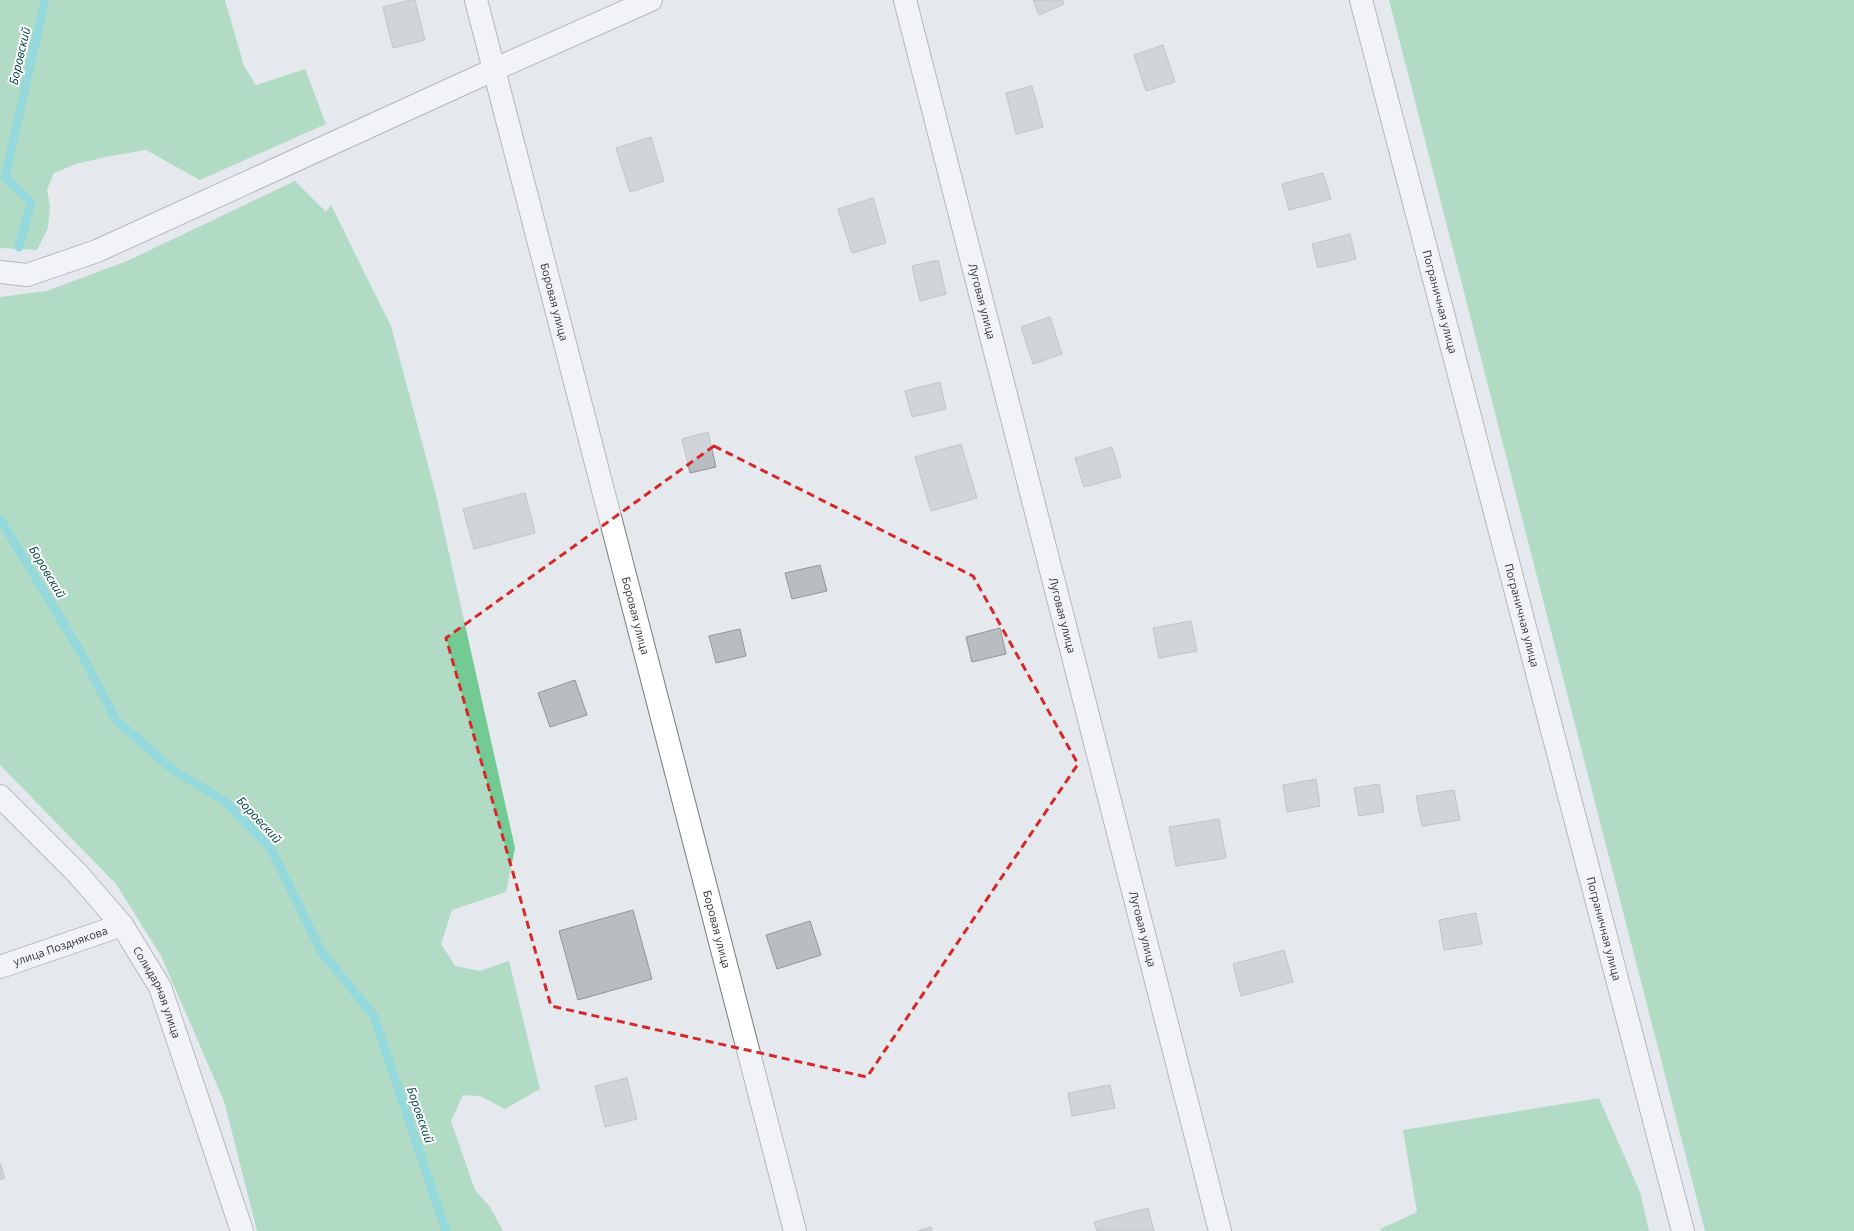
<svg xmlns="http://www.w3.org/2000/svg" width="1854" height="1231" font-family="'Open Sans',sans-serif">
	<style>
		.forest { fill: #73ca93 }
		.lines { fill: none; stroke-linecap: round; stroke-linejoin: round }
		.stream { stroke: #36c6c7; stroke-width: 9 }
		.building { fill: #b9bdc2; stroke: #92969a }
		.minor-casing { stroke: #787c80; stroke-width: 24 }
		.minor { stroke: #fff; stroke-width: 22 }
		.marked { fill: none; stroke: #d62828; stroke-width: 3; stroke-dasharray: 8 5; stroke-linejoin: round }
		.labels { text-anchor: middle; stroke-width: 4; stroke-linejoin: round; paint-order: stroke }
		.street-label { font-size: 11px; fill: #363739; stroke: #fff }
		.water-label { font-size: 12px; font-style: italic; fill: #004343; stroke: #fff }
	</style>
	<rect width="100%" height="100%" fill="#e5e9ee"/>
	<g class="forest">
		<polygon points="0,0 225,0 244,66 256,85 305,69 326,124 200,180 146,150 110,156 76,164 54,173 47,190 50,206 48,228 37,250 0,248"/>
		<polygon points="1389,0 1854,0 1854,1231 1705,1231"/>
		<polygon points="295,181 326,212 331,205 391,326 436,495 515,848 506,892 452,910 441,944 455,966 480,971 509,961 540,1089 505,1109 480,1096 463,1095 451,1121 475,1190 490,1207 503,1231 257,1231 224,1101 161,956 116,884 0,765 0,297 46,291 125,262"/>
		<polygon points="1599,1098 1640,1192 1649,1231 1381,1231 1380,1229 1417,1212 1403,1130"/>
	</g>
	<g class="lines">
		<g class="stream">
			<polyline points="19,247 31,203 5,177 45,0"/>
			<polyline points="0,519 79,649 116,720 173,770 225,801 271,849 321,951 374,1016 446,1231"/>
		</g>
	</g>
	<g class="building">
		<polygon points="411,0 415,0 425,40 393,48 383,7"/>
		<polygon points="1033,0 1062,0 1064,4 1039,15"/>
		<polygon points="1163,45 1175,82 1146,91 1134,55"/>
		<polygon points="1032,86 1043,127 1016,134 1006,93"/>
		<polygon points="651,137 664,181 630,192 616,148"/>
		<polygon points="1323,173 1331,199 1289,210 1282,184"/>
		<polygon points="873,198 886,243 852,253 838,209"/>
		<polygon points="1350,234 1356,259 1318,268 1312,244"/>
		<polygon points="938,260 946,294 920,301 912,266"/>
		<polygon points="1050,317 1062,354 1033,364 1021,327"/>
		<polygon points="940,382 946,409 912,417 905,391"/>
		<polygon points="708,432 716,467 690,473 682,439"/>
		<polygon points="961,444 977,498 931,511 915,457"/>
		<polygon points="1112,447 1121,477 1084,487 1075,458"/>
		<polygon points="525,493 535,533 474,549 463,509"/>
		<polygon points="820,565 827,591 792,599 785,573"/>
		<polygon points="1191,621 1197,651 1159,658 1153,628"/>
		<polygon points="1000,628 1006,654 972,662 966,637"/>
		<polygon points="740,629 746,656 716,663 709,636"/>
		<polygon points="575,680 587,715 550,727 538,693"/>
		<polygon points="1316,779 1320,806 1287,812 1283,785"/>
		<polygon points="1379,784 1384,812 1359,816 1354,788"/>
		<polygon points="1454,790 1460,820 1422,826 1416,796"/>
		<polygon points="1219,819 1226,858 1176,866 1169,827"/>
		<polygon points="633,910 652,979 578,1000 559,931"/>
		<polygon points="1476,913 1482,944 1444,950 1439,920"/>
		<polygon points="810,921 821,955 777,969 766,935"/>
		<polygon points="1284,950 1293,982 1241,996 1233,964"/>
		<polygon points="627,1078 637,1119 605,1127 595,1086"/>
		<polygon points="1110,1085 1115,1108 1072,1116 1068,1093"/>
		<polygon points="0,1163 5,1178 0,1180"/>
		<polygon points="1148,1208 1154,1231 1097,1231 1094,1222"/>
		<polygon points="931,1227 932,1231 917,1231"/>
	</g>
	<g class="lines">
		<defs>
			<g id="minor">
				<path id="s1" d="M476,0L795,1231"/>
				<path id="s2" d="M905,0L1220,1231"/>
				<path id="s3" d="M1361,0L1683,1231"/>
				<polyline points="0,272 27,275 97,251 493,70 651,0"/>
				<path id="s4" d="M0,796L77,873L122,925L160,987L242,1231"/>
				<path id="s5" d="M0,967L122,925"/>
			</g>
		</defs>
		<use href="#minor" class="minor-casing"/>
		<use href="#minor" class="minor"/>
	</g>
	<path d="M0 0H1854V1231H0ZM714,446L973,576L1078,764L867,1077L551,1006L446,638Z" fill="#e5e9ee" fill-opacity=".55" fill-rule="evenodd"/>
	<path class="marked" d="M714,446L973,576L1078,764L867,1077L551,1006L446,638Z"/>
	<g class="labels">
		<g class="street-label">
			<text dy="4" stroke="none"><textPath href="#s1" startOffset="312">Боровая улица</textPath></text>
			<text dy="4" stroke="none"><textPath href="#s2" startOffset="311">Луговая улица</textPath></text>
			<text dy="4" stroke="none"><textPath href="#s3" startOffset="312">Пограничная улица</textPath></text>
			<text dy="4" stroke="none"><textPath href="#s1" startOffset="636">Боровая улица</textPath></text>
			<text dy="4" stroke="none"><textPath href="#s2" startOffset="635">Луговая улица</textPath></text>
			<text dy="4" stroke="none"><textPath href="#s3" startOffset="636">Пограничная улица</textPath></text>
			<text dy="4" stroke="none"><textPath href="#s1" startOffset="960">Боровая улица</textPath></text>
			<text dy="4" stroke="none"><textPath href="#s2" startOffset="959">Луговая улица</textPath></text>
			<text dy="4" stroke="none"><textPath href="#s3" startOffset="960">Пограничная улица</textPath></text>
			<text dy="4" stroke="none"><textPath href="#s5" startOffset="64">улица Позднякова</textPath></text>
			<text dy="4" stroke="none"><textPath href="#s4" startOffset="254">Солидарная улица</textPath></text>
		</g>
		<g class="water-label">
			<text transform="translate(20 56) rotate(-77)" y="4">Боровский</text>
			<text transform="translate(47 572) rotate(59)" y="4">Боровский</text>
			<text transform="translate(259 820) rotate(47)" y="4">Боровский</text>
			<text transform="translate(420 1115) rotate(71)" y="4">Боровский</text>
		</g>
	</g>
</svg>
